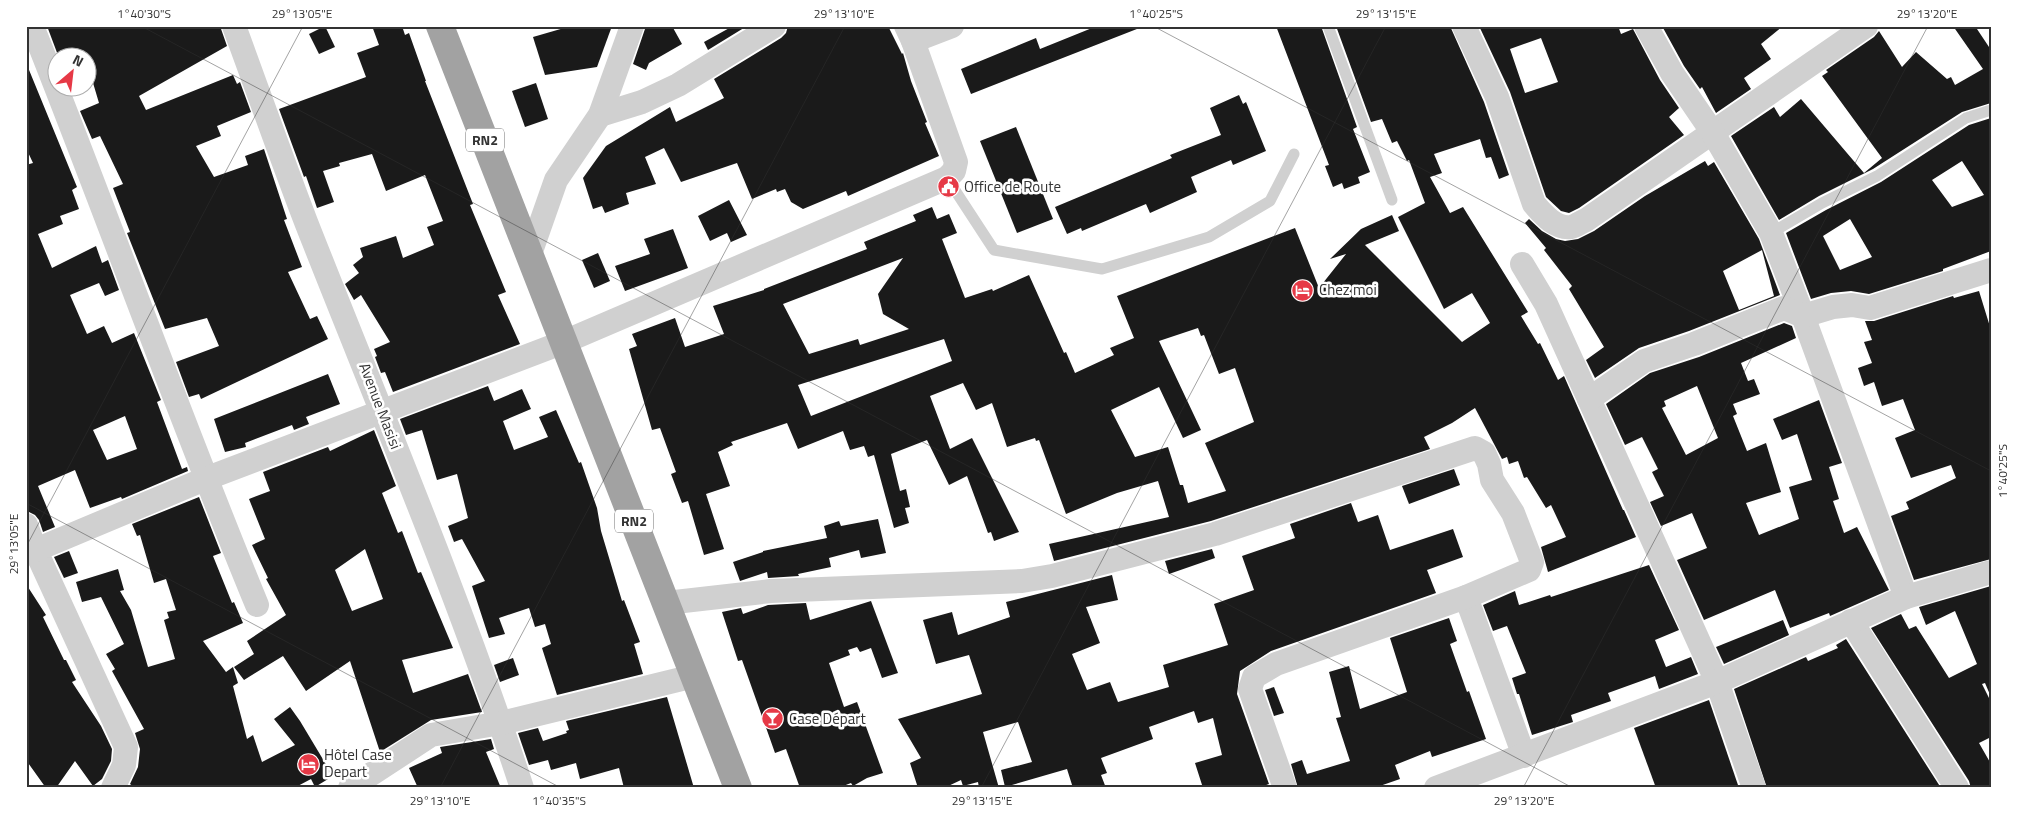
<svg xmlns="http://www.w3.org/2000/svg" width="2017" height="814" font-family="'Titillium Web',sans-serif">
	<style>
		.building { fill: #1a1a1a; fill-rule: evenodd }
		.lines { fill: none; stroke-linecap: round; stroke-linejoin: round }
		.service { stroke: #d0d0d0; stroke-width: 11 }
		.minor { stroke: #d0d0d0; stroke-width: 24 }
		.trunk { stroke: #a2a2a2; stroke-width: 28 }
		.ticks { fill: none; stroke: #333; stroke-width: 1; stroke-opacity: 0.45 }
		.labels { text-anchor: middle; stroke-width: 5; stroke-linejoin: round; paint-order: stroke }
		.shield { fill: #fff; stroke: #707070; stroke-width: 1 }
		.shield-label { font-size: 14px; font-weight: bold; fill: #333 }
		.poi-label { font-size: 15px; fill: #333; stroke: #fff; text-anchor: start }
		.street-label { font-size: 15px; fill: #333; stroke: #fff }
		.neatline { fill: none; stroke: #333; stroke-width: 2 }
		.ticks-label { font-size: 12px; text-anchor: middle; fill: #333 }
	</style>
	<rect width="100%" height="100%" fill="#fff"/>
	<g class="building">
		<polygon points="47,26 220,26 227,46 139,96 146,110 233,75 237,84 240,82 251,112 217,126 221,136 196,146 214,177 248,165 245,156 264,149 287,219 284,220 302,267 288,272 310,319 317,316 328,339 201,399 199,394 189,397 176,362 219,346 207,318 165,329 127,233 130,232 113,188 123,184 100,136 92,139 80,111 99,103 88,66 88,58 59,58"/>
		<polygon points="325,26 335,47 319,54 309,34"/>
		<polygon points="372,26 402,26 405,35 409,33 426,81 425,81 473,204 470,205 506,292 498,295 520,344 393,392 385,372 381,373 375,357 377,356 374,349 390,342 361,295 354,300 345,284 359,273 353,265 363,257 360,248 396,236 403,258 434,245 427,227 443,221 425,175 386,191 372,154 339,163 340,166 323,171 334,202 317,208 306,176 304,177 279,109 366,77 357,53 379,45"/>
		<polygon points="571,26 612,26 597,67 545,75 533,37"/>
		<polygon points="646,26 672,26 682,44 649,63 646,70 633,64"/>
		<polygon points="733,26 747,26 708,50 704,42"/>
		<polygon points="788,26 888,26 902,54 903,53 911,81 927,122 925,123 939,156 848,196 846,191 803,209 791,202 785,189 777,192 776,189 752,199 737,163 681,182 664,148 645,157 656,184 626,193 629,204 605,213 602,206 593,209 583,178 606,146 670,107 676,122 724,98 714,79 781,38 786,33"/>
		<polygon points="1097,26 1142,27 971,94 961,69 1036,38 1040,49"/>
		<polygon points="1276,26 1321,26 1357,127 1353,129 1370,172 1358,177 1360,183 1344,189 1342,183 1333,187 1325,166 1329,165"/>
		<path d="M1336,26H1450L1484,102L1509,175L1499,179L1491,157L1486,158L1480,139L1434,154L1442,173L1430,177L1450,213L1463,207L1528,312L1521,316L1538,344L1540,343L1558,380L1564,376L1623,510H1624L1636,537L1548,572L1541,547L1566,537L1551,505L1546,508L1527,477L1524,478L1518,461L1509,464L1507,457L1502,459L1475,408L1452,423L1424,437L1430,449L1211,521L1054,561L1049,544L1169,517L1158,481L1117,493L1066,514L1039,440L1036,441L1035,438L1007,447L992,403L976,410L963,383L930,396L950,449L972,438L1019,532L994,541L991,532L988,533L967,476L949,485L927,440L891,454L900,491L906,489L910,507L905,508L909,523L894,528L874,455L868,457L864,446L850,450L843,431L798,449L787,423L731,442L733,445L718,452L730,486L706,494L724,549L704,555L688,501L682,503L671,474L676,472L660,428L652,430L629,349L637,346L632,334L675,318L685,347L724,334L713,306L764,290V289L867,249L864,242L916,221L913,215L932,207L937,219L949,214L957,233L942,239L965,298L992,289L993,291L1029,275L1064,353L1066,352L1075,373L1114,355L1110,348L1134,338L1117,296L1295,228L1319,288L1346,254L1330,259L1361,229L1392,215L1399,231L1365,245L1462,342L1490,323L1472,293L1444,309L1398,217L1425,203L1409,160L1407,161L1397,141L1392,143L1382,119L1371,122ZM903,258L878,294L883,314L909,329L860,345L858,339L809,354L783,304ZM1198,328L1201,336L1204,335L1219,374L1235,368L1254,422L1205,443L1226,491L1188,503L1183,485H1180L1168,447L1135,457L1111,410L1159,387L1183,438L1201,430L1159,341ZM944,339L952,361L811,416L798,385Z"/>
		<path d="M1486,26H1618L1621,34L1633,29L1660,80L1679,108L1669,117L1684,135L1579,208L1569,213L1561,211L1546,197L1510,92L1480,28ZM1541,38L1558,82L1525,93L1510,49Z"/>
		<polygon points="1662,26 1783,26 1761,44 1771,59 1744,78 1751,89 1716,113 1702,87 1700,89 1684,66"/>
		<polygon points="1953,26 1975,26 1991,50 1991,103 1962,112 1873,169 1819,196 1779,220 1731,136 1774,107 1780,117 1801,99 1864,173 1882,158 1822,76 1828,72 1826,70 1874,37 1879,31 1902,67 1916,52 1947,79 1951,77 1955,85 1983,69"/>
		<path d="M27,65L77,187L72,190L79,209L60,216L63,224L38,234L52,268L96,246L102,263L108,260L119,290L105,296L99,283L70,295L87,334L104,326L112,343L134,333L161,400L157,402L182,469L187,467L188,471L122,499L121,497L90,508L75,470L38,486L55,527L43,532L39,520L35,515L29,512L26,506V165L33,163L26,148ZM125,416L137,449L107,460L93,430Z"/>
		<polygon points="536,83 548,119 525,127 512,91"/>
		<polygon points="1239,95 1243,104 1246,102 1266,151 1233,165 1231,160 1191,177 1197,192 1150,213 1146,204 1082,231 1081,228 1067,234 1055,207 1172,158 1170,155 1221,135 1210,108"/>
		<path d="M1991,118V251L1943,269V271L1869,294L1851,291L1831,293L1811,299L1786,233L1826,210L1881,182L1969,125ZM1962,161L1984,195L1952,207L1932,180ZM1850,219L1872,257L1840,270L1823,236Z"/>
		<polygon points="1016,127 1053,219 1017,233 980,141"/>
		<path d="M1705,161L1708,166L1714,162L1759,239L1780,295L1689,331L1639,348L1595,378L1586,360L1604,347L1569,289L1572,286L1544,250L1546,248L1525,223L1529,219L1542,231L1556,239L1565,241L1578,239L1594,231L1645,196ZM1762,250L1774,296L1739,310L1723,271Z"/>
		<polygon points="729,200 747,235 731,242 727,233 710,241 698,216"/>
		<polygon points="673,229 688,268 625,291 615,266 650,254 644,239"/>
		<polygon points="598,253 610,281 594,288 582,260"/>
		<polygon points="1979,291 1991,330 1991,559 1914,580 1891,516 1909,509 1906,502 1956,478 1951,465 1911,478 1895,438 1915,430 1903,399 1882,406 1874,382 1864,386 1858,368 1872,363 1864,342 1872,340 1865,321 1874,321 1953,296 1954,298"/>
		<path d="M1784,323L1792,326L1796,338L1741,363L1748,381L1754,379L1760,394L1733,404L1737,414L1733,416L1747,451L1766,443L1781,492L1746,503L1759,535L1799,519L1789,487L1812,480L1797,434L1782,440L1773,419L1819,400L1842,463L1829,467L1839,499L1833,501L1844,533L1857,527L1889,590L1830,616L1829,613L1790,628L1775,590L1704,620L1677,560L1707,548L1692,513L1661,526L1650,502L1664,496L1652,472L1658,469L1642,437L1625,445L1606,404L1650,373L1699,357ZM1697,386L1718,438L1686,455L1662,408L1666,406L1664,401Z"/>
		<polygon points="328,374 340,404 306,417 309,424 294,430 292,425 245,443 246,447 225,452 214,419"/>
		<polygon points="488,386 494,401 522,389 531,409 503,421 514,450 548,437 539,417 556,410 579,463 581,462 597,508 601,531 622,601 624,600 640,642 634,644 643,674 557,695 542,648 551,644 545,624 535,627 529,608 499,618 505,634 489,638 472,586 485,581 462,539 454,542 448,526 468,518 457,474 437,480 422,430 406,435 400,419"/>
		<path d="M374,430L396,486L382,493L398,533L402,531L418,573L421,572L453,648L402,660L413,693L468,674L482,712L431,720L380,752L350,661L306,691L283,656L244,680L234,667L254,654L247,641L286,615L266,579L268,578L252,545L265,539L249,499L270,491L263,472L328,447L330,451ZM365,549L383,599L352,611L335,570Z"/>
		<polygon points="1454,469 1460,485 1409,504 1402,486"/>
		<polygon points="199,497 221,553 213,556 232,603 234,602 243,623 203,641 226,672 233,667 238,683 233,686 247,739 253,735 262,762 295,745 274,719 290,707 300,721 333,776 315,787 311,779 294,788 135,788 130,784 138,767 140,749 135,733 144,729 112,671 115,669 106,654 124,644 101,597 82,602 76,582 118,569 124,590 120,591 131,610 148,667 175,659 164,620 169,618 167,612 176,610 166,579 154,583 140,535 137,536 132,524"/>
		<polygon points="1351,503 1358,522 1378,515 1390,550 1453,529 1463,557 1427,570 1436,593 1271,651 1240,671 1237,694 1269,784 1258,788 1203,788 1195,763 1222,755 1213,718 1198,723 1194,711 1149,727 1153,739 1101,758 1107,773 1101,775 1106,788 1073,788 1067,769 1005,787 1001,770 1032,762 1018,722 983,732 999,788 979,788 978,782 963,786 961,780 944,788 918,788 910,763 921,758 898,719 982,694 969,655 936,664 923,620 952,612 958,635 1010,617 1006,602 1112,575 1118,600 1086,607 1100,643 1072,654 1087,690 1110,682 1118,702 1169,687 1163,665 1228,645 1214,604 1254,590 1242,556 1295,538 1290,524"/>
		<polygon points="878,519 886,553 861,558 859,550 829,558 831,567 798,574 799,576 768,578 767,572 740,581 733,562 763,552 763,551 827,538 824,526 839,521 841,526"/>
		<polygon points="1212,549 1215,558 1169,574 1165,561"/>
		<polygon points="69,551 78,573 64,578 54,557"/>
		<polygon points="1649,565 1679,630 1655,640 1666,667 1691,657 1698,674 1659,689 1655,676 1608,693 1611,701 1571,715 1573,722 1532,735 1519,694 1517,694 1512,678 1526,673 1507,626 1493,631 1483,605 1515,591 1519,605 1550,595 1551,597"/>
		<polygon points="26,584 46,615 43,617 64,660 66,660 76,680 72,682 101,726 112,749 111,761 102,779 93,786 75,761 56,788 46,788 26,760"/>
		<polygon points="1991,586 1991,697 1985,683 1982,684 1991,702 1991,737 1979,743 1991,764 1991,788 1971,788 1969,781 1871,628 1901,614 1909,629 1916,626 1949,678 1977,664 1955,611 1926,625 1919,607"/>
		<polygon points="871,601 898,673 882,678 871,648 860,652 857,647 848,650 850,655 829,663 844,707 857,702 883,773 867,778 853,786 851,783 838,788 800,788 786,749 775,753 742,660 738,661 722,612 741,608 743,614 768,605 806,603 810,620"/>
		<polygon points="1449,618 1457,641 1450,644 1467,692 1469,691 1486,739 1432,757 1430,751 1395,765 1400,779 1374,788 1298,788 1291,764 1302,760 1307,774 1350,761 1336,718 1341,717 1329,672 1349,666 1360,709 1407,692 1390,638"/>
		<polygon points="1783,620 1789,635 1724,664 1716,647"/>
		<polygon points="1846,639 1941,788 1767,788 1734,689 1806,657 1808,661 1838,648 1836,645"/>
		<polygon points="513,658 519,675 500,682 494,665"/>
		<polygon points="1274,687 1284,713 1274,716 1265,690"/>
		<polygon points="667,697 694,788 624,788 619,768 580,779 576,763 551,770 548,760 529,765 518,733 538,728 543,741 567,733 566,731 569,730 566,721"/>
		<polygon points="1709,700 1739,788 1656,788 1634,728"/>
		<polygon points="491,739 494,749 486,752 501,788 418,788 409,768 442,753 440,747"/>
	</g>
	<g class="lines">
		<g class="service">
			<polyline points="1328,26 1392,200"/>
			<polyline points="947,178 994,250 1102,269 1209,237 1270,201 1294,154"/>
			<polyline points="1771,233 1822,203 1877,176 1966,118 1991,110"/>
		</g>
		<g class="minor">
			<path d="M32,26C109,219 178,414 257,605"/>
			<path d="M234,26C258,91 281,157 306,222C380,410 459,596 522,788"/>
			<path d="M1464,26L1497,97L1534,204C1543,214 1555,229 1571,227C1576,226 1581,222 1586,220L1866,26"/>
			<polyline points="1646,26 1672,73 1713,133 1771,233 1803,316 1906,597"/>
			<polyline points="913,41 952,26"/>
			<polyline points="600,115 642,102 678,85 774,26"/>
			<polyline points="530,254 556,180 600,115 632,26"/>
			<polyline points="1522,264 1546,304 1717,682 1754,788"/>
			<polyline points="1589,399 1644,361 1694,344 1784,308 1803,316 1833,307 1852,305 1870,308 1991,270"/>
			<polyline points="26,525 35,549 126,747 124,765 113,788"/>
			<polyline points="26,554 205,479 564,342 947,178 954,171 956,162 913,41 906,26"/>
			<polyline points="1466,597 1524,756"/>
			<polyline points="666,603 771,591 1022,581 1052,576 1215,534 1475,448 1484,453 1489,464 1492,480 1513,513 1532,562 1529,570 1466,597 1276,664 1254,677 1250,689 1285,788"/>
			<polyline points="1851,621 1957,788"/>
			<polyline points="350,788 431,735 501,723 694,676"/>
			<polyline points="1436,788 1717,682 1906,597 1991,572"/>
		</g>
		<polyline class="trunk" points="440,26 738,788"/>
	</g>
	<path class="ticks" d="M141,26L1573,788M1153,26L1991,471M26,503L561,788M26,547L303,26M440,788L845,26M981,788L1386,26M1523,788L1928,26"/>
	<defs>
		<symbol id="civic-disc" viewBox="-11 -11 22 22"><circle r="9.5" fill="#e63946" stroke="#fff"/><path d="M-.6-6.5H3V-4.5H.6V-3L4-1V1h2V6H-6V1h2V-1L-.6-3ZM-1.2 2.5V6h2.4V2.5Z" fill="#fff"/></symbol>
		<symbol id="hotel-disc" viewBox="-11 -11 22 22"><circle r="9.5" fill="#e63946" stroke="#fff"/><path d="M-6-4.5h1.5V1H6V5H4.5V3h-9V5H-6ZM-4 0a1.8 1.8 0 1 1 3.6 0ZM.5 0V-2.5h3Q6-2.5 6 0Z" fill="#fff"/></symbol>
		<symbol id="bar-disc" viewBox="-11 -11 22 22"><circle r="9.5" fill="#e63946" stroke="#fff"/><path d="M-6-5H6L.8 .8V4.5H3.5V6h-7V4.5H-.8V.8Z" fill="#fff"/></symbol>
	</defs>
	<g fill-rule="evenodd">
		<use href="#civic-disc" x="936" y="174" width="25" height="25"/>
		<use href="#hotel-disc" x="1290" y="278" width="25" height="25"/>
		<use href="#bar-disc" x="760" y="706" width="25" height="25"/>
		<use href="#hotel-disc" x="296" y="752" width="25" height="25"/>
	</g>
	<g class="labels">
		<g class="shield">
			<rect x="466" y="128.5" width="38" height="23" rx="4"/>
			<rect x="615" y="509.5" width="38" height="23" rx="4"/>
		</g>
		<g class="shield-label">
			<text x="485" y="145">RN2</text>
			<text x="634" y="526">RN2</text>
		</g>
		<g class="poi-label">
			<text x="964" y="192">Office de Route</text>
			<text x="1319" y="295">Chez moi</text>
			<text x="789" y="724">Case Départ</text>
			<text x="324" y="760">Hôtel Case<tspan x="324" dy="17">Depart</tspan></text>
		</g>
		<g class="street-label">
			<text transform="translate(380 406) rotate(69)" y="5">Avenue Masisi</text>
		</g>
	</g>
	<rect width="2017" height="814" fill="none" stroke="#ffffff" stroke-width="55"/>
	<g transform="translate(72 72) rotate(28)"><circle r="24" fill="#ffffff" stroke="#adadad"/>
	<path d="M0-4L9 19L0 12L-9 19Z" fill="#e63946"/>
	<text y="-8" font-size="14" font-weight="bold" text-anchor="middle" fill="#333333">N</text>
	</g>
	<rect x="28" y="28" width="1962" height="758" class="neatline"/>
	<g class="ticks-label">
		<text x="144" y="18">1°40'30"S</text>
		<text x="302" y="18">29°13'05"E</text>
		<text x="844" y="18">29°13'10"E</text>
		<text x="1156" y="18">1°40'25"S</text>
		<text x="1386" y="18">29°13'15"E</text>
		<text x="1927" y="18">29°13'20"E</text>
		<text transform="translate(2003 471) rotate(-90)" y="4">1°40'25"S</text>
		<text transform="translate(14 544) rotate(-90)" y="4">29°13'05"E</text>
		<text x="440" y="805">29°13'10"E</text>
		<text x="559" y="805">1°40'35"S</text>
		<text x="982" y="805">29°13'15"E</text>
		<text x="1524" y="805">29°13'20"E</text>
	</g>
</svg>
